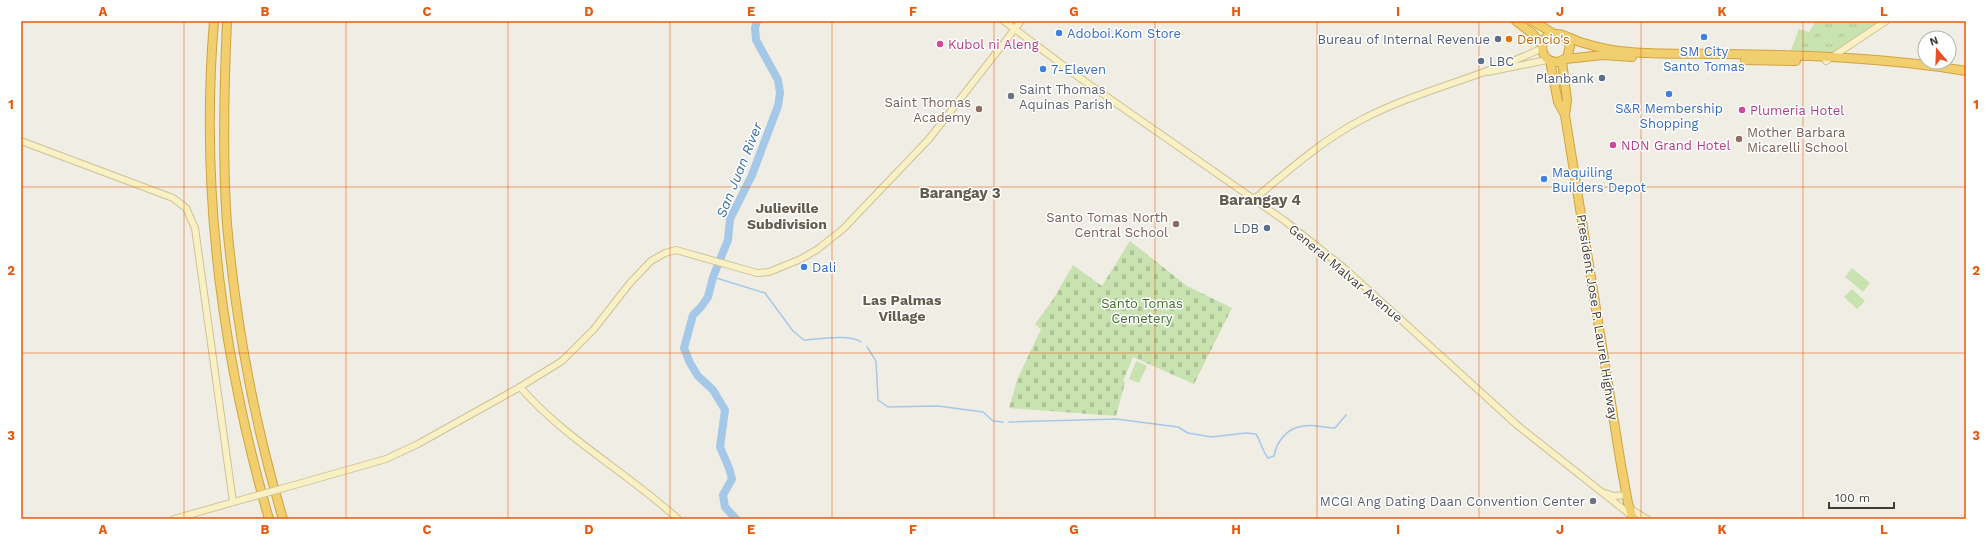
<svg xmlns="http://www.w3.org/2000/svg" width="1987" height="540" font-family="'Work Sans',sans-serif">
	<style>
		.grass { fill: url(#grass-tufts) }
		.cemetery { fill: url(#cemetery-stones) }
		.garden { fill: #c8e2b0 }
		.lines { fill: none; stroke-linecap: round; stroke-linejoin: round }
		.stream { stroke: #a5c8e9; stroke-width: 1.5 }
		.river { stroke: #a5c8e9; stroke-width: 8 }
		.secondary-casing { stroke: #cdc297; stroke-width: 8 }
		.highway-casing { stroke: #cfa440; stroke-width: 10 }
		.secondary { stroke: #f9f0c5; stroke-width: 6 }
		.highway { stroke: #f1cf6f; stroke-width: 8 }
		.secondary-bridge-casing { stroke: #cdc297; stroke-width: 8; stroke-linecap: butt }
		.secondary-bridge { stroke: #f9f0c5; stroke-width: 6 }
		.grid { fill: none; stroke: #e8590c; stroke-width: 1; stroke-opacity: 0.55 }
		.shop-dot { fill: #3f7fe0; stroke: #fff; stroke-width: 1.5 }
		.service-dot { fill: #5c6f8a; stroke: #fff; stroke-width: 1.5 }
		.food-dot { fill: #e8710a; stroke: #fff; stroke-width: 1.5 }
		.hotel-dot { fill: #d1479c; stroke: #fff; stroke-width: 1.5 }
		.worship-dot { fill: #6b7280; stroke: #fff; stroke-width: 1.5 }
		.education-dot { fill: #8d6e63; stroke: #fff; stroke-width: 1.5 }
		.labels { text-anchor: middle; stroke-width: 3; stroke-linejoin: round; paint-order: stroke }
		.shop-label { font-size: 13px; fill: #366cbe; stroke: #fff; text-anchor: start }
		.service-label { font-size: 13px; fill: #4e5e75; stroke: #fff; text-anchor: end }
		.food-label { font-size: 13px; fill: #c56008; stroke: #fff; text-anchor: start }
		.hotel-label { font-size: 13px; fill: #b23c85; stroke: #fff; text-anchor: start }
		.worship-label { font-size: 13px; fill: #5b616d; stroke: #fff; text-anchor: start }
		.education-label { font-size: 13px; fill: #785e54; stroke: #fff; text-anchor: end }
		.street-label { font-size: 13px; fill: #423e35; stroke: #fff }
		.park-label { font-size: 13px; fill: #426e2e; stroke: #fff }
		.water-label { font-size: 14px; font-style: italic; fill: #386fa4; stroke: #fff }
		.neighbourhood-label { font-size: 14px; font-weight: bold; fill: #645c4d; stroke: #fff }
		.quarter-label { font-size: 15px; font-weight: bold; fill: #645c4d; stroke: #fff }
		.neatline { fill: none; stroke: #e8590c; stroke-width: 1.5 }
		.grid-label { font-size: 13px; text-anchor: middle; font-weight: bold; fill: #e8590c }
	</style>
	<defs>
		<pattern id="grass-tufts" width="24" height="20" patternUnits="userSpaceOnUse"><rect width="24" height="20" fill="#c8e2b0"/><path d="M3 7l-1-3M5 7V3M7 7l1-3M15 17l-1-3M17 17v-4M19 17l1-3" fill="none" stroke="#adc398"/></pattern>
		<pattern id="cemetery-stones" width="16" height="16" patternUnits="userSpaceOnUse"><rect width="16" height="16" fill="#c8e2b0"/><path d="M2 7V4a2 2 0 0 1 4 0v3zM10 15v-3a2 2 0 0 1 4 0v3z" fill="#adc398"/></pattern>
	</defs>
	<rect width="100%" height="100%" fill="#f0eee4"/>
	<polygon class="grass" points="1816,21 1879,21 1833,53 1791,50 1799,29 1809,32"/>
	<polygon class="cemetery" points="1130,241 1187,286 1232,308 1194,384 1133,357 1123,381 1125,383 1116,416 1009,408 1017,380 1041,329 1035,324 1052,301 1073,265 1102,286"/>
	<g class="garden">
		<polygon points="1852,268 1870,283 1863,292 1845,277"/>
		<polygon points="1852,289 1865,301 1857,309 1844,297"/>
		<polygon points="1136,361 1147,366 1139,383 1129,379"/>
	</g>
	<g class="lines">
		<g class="stream">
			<path d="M713,277L765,293L793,331L804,340C819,339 851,334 861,342"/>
			<polyline points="867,347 876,361 878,400 888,407 938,406 983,412 993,421 1003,422"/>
			<path d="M1009,422L1116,419L1178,427L1188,433L1211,437L1246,433L1256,434C1261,442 1262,450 1268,458L1274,456C1277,441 1287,428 1303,426C1313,424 1325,428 1335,428L1346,415"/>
		</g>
		<polyline class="river" points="736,519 725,507 723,495 732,479 729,468 720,447 725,410 713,390 698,376 690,363 684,348 693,315 701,307 708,297 713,277 728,240 730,219 752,175 778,106 780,93 778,80 756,40 755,28 757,21"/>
		<defs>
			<g id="secondary">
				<polyline points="1004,21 1080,78 1285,221 1344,268 1517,425 1632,516"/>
				<polyline points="1826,61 1886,21"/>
				<polyline points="1488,72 1547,60"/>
				<polyline points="21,141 173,198 186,208 195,228 233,502"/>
				<path d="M1253,200C1288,171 1321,141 1361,120C1418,90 1484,77 1542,48"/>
				<path d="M520,387C565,439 628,473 678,519"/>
				<polyline points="284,488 386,459 418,444 520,387 562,361 594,329 630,283 651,261 665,253 676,250 757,273 769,272 801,259 818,249 843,229 929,139 1021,21"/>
				<polyline points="1605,493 1614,496 1627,495"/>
				<polyline points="1630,509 1647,519"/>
				<polyline points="174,519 248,498"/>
			</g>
			<g id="highway">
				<path d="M214,21C200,189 222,357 269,519"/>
				<path d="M227,21C224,88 222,157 227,224C236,324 254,423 283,519"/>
				<polyline points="1516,21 1533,34 1542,45"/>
				<polyline points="1533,21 1554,34"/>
				<path d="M1565,37L1570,46L1567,58L1558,62C1537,63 1537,32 1557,34C1565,34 1573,40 1580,42C1596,47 1614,51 1630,52C1662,55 1695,53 1727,54C1806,55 1889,58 1966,71"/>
				<polyline points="1566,59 1603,55 1632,57"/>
				<polyline points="1745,60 1796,61"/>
				<polyline points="1550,61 1558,102 1565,115"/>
				<polyline points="1562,61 1567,100 1565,115 1621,465 1628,503 1633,519"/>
			</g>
		</defs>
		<use href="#secondary" class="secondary-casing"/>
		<use href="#highway" class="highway-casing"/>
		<use href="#secondary" class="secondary"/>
		<use href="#highway" class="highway"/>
		<defs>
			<polyline id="secondary-bridge" points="248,498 284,488"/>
		</defs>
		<use href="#secondary-bridge" class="secondary-bridge-casing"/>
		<use href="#secondary-bridge" class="secondary-bridge"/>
	</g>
	<path class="grid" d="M184,21V519M346,21V519M508,21V519M670,21V519M832,21V519M994,21V519M1155,21V519M1317,21V519M1479,21V519M1641,21V519M1803,21V519M21,187H1966M21,353H1966"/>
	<g class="shop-dot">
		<circle cx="1059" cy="33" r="4"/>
		<circle cx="1704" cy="37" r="4"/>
		<circle cx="1043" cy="69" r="4"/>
		<circle cx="1669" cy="94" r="4"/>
		<circle cx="1544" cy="179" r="4"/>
		<circle cx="804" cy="267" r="4"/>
	</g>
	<g class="service-dot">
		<circle cx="1498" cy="39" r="4"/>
		<circle cx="1481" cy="61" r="4"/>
		<circle cx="1602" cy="78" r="4"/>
		<circle cx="1267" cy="228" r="4"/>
	</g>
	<circle class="food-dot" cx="1509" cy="39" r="4"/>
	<g class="hotel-dot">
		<circle cx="940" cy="44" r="4"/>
		<circle cx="1742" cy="110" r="4"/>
		<circle cx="1613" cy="145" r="4"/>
	</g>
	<g class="worship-dot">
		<circle cx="1011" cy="96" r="4"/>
		<circle cx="1593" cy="501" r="4"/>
	</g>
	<g class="education-dot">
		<circle cx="979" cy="109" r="4"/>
		<circle cx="1739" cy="139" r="4"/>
		<circle cx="1176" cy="224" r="4"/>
	</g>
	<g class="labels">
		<g class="shop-label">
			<text x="1067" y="38">Adoboi.Kom Store</text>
			<text x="1704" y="56" text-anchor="middle">SM City<tspan x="1704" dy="15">Santo Tomas</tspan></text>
			<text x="1051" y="74">7-Eleven</text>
			<text x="1669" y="113" text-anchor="middle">S&amp;R Membership<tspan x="1669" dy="15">Shopping</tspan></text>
			<text x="1552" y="177">Maquiling<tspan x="1552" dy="15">Builders Depot</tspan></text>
			<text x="812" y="272">Dali</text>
		</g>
		<g class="service-label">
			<text x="1490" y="44">Bureau of Internal Revenue</text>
			<text x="1489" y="66" text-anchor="start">LBC</text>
			<text x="1594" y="83">Planbank</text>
			<text x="1259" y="233">LDB</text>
		</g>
		<g class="food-label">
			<text x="1517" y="44">Dencio's</text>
		</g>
		<g class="hotel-label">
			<text x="948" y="49">Kubol ni Aleng</text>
			<text x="1750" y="115">Plumeria Hotel</text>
			<text x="1621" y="150">NDN Grand Hotel</text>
		</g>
		<g class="worship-label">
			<text x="1019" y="94">Saint Thomas<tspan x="1019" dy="15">Aquinas Parish</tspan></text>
			<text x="1585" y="506" text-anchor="end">MCGI Ang Dating Daan Convention Center</text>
		</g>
		<g class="education-label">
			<text x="971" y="107">Saint Thomas<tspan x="971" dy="15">Academy</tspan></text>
			<text x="1747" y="137" text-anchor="start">Mother Barbara<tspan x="1747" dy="15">Micarelli School</tspan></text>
			<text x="1168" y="222">Santo Tomas North<tspan x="1168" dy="15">Central School</tspan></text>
		</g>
		<g class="street-label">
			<text transform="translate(1346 273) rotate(40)" y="5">General Malvar Avenue</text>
			<text transform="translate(1598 317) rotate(81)" y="5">President Jose P. Laurel Highway</text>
		</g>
		<g class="park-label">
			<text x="1142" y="308">Santo Tomas<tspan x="1142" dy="15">Cemetery</tspan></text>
		</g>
		<g class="water-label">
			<text transform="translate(739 170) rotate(-68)" y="5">San Juan River</text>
		</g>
		<g class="neighbourhood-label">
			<text x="787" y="213">Julieville<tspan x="787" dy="16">Subdivision</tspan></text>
			<text x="902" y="305">Las Palmas<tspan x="902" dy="16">Village</tspan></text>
		</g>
		<g class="quarter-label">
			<text x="960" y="198">Barangay 3</text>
			<text x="1260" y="205">Barangay 4</text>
		</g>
	</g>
	<rect width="1987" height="540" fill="none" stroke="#ffffff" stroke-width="44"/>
	<g transform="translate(1937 50) rotate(341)"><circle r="19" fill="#ffffff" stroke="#b3b2ae"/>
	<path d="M0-3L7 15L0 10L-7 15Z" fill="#e74f25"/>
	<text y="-6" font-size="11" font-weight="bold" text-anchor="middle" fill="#423e35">N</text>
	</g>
	<path d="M1829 502v6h65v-6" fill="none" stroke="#423e35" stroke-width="2"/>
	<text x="1835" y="502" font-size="12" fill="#423e35" stroke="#ffffff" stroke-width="3" paint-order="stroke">100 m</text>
	<rect x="22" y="22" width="1943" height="496" class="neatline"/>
	<g class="grid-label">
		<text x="103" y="16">A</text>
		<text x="265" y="16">B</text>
		<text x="427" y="16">C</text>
		<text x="589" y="16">D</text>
		<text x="751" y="16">E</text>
		<text x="913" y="16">F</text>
		<text x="1074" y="16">G</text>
		<text x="1236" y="16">H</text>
		<text x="1398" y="16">I</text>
		<text x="1560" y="16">J</text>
		<text x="1722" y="16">K</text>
		<text x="1884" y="16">L</text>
		<text x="11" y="109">1</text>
		<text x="1976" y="109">1</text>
		<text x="11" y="275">2</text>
		<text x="1976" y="275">2</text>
		<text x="11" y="440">3</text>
		<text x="1976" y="440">3</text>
		<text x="103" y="534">A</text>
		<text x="265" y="534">B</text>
		<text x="427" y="534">C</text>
		<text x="589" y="534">D</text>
		<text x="751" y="534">E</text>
		<text x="913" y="534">F</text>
		<text x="1074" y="534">G</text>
		<text x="1236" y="534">H</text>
		<text x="1398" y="534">I</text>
		<text x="1560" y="534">J</text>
		<text x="1722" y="534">K</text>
		<text x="1884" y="534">L</text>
	</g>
</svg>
